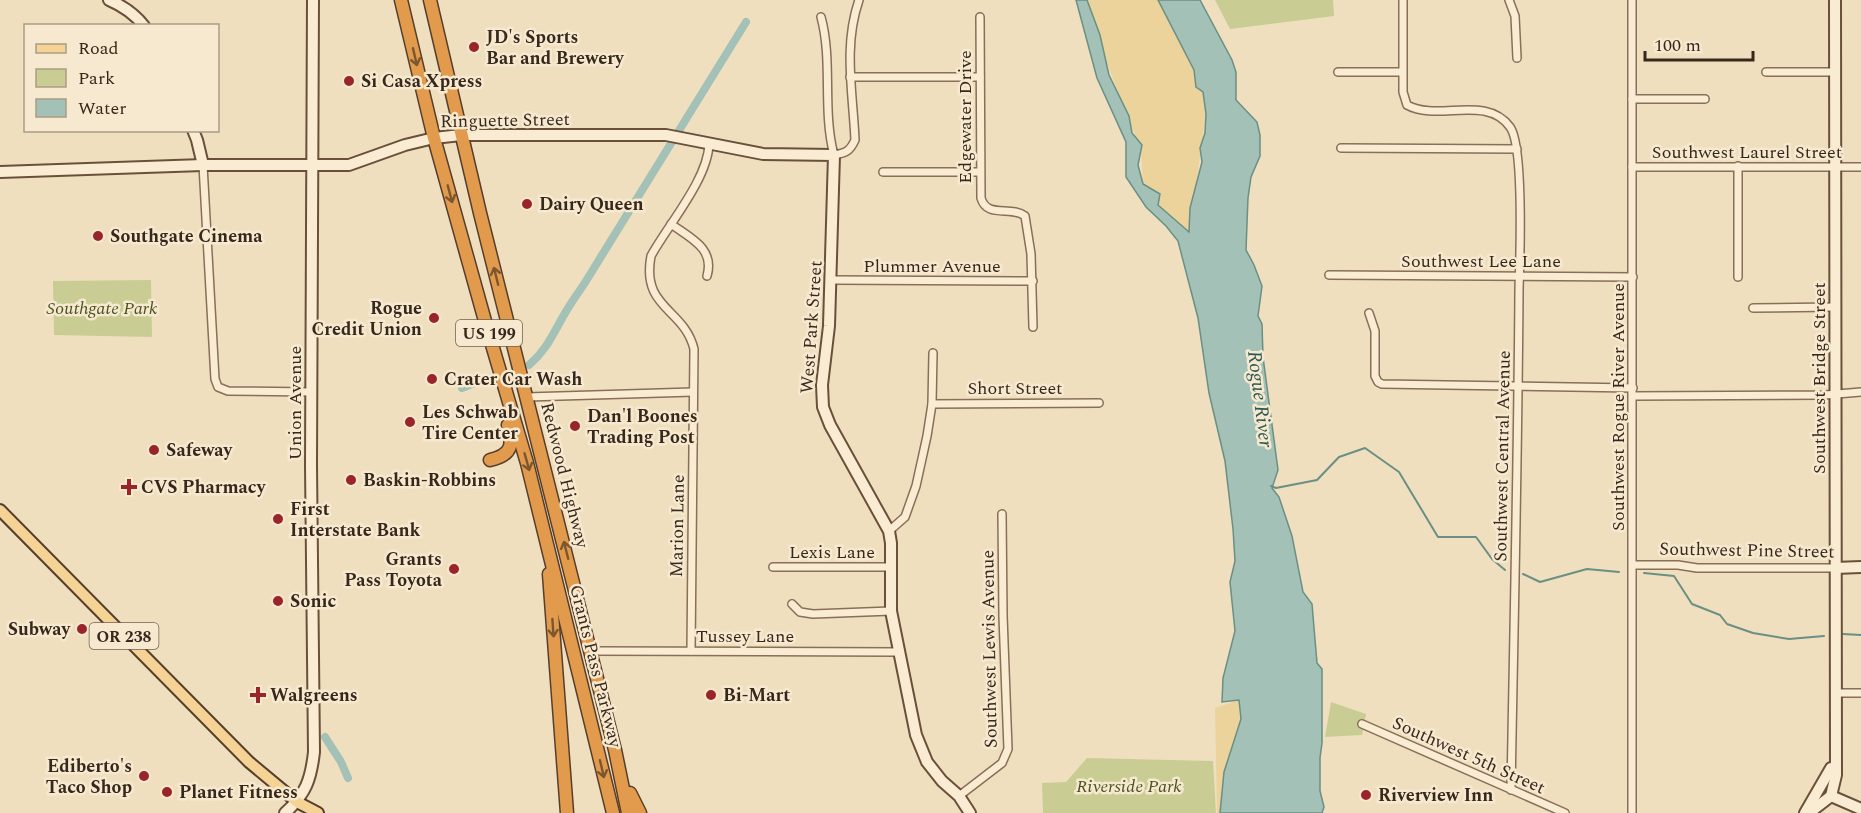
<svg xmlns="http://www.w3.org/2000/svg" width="1861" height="813" font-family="Spectral,serif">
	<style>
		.green { fill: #c9cd93 }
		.sand { fill: #ecd39b }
		.water { fill: #a3c1b7; stroke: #6a8f84; stroke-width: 1.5 }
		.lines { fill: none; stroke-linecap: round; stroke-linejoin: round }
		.stream { stroke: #6a8f84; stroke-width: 2 }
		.canal { stroke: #a3c1b7; stroke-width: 8 }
		.street-casing { stroke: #886f57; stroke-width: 10 }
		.secondary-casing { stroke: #6a503a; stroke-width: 14 }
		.primary-casing { stroke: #563e2c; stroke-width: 14 }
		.highway-casing { stroke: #563e2c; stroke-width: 15 }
		.street { stroke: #faecd3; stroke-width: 7 }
		.secondary { stroke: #faecd3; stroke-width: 10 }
		.primary { stroke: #f4d395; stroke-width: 10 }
		.highway { stroke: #e29a4c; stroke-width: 12 }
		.oneway { stroke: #7b562f }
		.poi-dot { fill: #99252b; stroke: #f6e9cf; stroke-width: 2 }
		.labels { text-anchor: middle; stroke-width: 5; stroke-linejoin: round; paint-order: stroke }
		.shield { fill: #f6e9cf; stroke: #706252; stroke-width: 1.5 }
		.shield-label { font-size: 16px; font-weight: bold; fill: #37281c }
		.poi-label { font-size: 18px; font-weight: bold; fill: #37281c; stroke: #f6e9cf; text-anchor: start }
		.street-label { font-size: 18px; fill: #37281c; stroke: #f6e9cf }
		.park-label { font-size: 18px; font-style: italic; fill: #4a5422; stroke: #f6e9cf }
		.water-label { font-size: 20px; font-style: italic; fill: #2b5853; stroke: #f6e9cf }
	</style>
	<rect width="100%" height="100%" fill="#efdfbf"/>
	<g class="green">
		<polygon points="1215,0 1333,0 1334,16 1230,29"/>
		<polygon points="151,280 152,337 54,335 53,281"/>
		<polygon points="1331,702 1366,714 1362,735 1325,737"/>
		<polygon points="1087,758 1213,761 1216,813 1043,813 1042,783 1066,782"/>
	</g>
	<g class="sand">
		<polygon points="1088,0 1158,0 1194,70 1196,87 1203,92 1206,114 1189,233 1158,205 1160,194 1143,184 1141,151 1107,63"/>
		<polygon points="1239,700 1241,719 1220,813 1217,813 1215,708"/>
	</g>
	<polygon class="water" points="1076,0 1087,0 1100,35 1109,75 1129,116 1132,133 1142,145 1138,165 1143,184 1160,194 1158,205 1189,232 1190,208 1202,162 1200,148 1205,133 1206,114 1203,92 1196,87 1194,70 1158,0 1200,0 1232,60 1236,72 1236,100 1257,122 1260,135 1260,156 1251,177 1248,198 1246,250 1254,265 1262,286 1258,316 1262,324 1263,357 1278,470 1272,488 1279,497 1292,536 1303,592 1312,604 1317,663 1322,669 1322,743 1320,758 1320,791 1324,807 1322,813 1220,813 1224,772 1241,719 1239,700 1222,702 1223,678 1235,631 1230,582 1235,561 1233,529 1225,461 1209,393 1198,318 1178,241 1166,226 1146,207 1126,177 1126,142 1097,78"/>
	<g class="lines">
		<g class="stream">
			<polyline points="1271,486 1276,488 1317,480 1339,457 1365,448 1399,472 1438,537 1476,537 1492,559 1505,570"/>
			<polyline points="1644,573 1674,576 1692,604 1720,615 1727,624 1753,633 1789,639 1824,636"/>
			<polyline points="1523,574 1540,582 1587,569 1619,572"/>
			<polyline points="1843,634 1861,635"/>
		</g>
		<g class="canal">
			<path d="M529,365C550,347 555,328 570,305C575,297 581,289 586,281L746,22"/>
			<polyline points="462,388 487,378"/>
			<polyline points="325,737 341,762 348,778"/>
		</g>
		<defs>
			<g id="street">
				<path d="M1403,0V92L1407,105C1438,122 1486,94 1510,127C1524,146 1520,259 1519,289C1518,456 1514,623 1511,790"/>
				<polyline points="1509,0 1515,16 1517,58"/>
				<polyline points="1632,0 1632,813"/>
				<path d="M821,17C833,61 822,110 834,155C846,153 850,151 855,140C853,93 843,46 859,0"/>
				<path d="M980,17L981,198C987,219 1011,205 1025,216L1031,254L1033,327"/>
				<polyline points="1338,72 1402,72"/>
				<polyline points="1766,72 1835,72"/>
				<polyline points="850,77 980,77"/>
				<polyline points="1632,99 1705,99"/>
				<polyline points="1341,148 1517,149"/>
				<polyline points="203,165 215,379 218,387 228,391 312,392"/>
				<polyline points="1738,166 1738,277"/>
				<polyline points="1632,167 1861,167"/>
				<polyline points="883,172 980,172"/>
				<path d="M671,224C690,238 715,248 707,276"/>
				<polyline points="1329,275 1633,277"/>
				<polyline points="831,280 1033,281"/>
				<polyline points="1753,308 1835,307"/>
				<polyline points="1369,313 1375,331 1375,376 1378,382 1382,384 1633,388"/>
				<polyline points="1633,396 1825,395 1861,392"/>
				<polyline points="527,397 693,392"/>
				<polyline points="932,404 1099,403"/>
				<polyline points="889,531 905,517 916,486 927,436 932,404 933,353"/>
				<polyline points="1633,565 1678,565 1697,568 1835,568"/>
				<polyline points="773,567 891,567"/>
				<polyline points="792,604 800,612 813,614 891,611"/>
				<polyline points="591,651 898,652"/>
				<path d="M691,651L694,349C684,308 641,309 651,256C668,225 708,179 709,144"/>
				<polyline points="1835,693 1861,693"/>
				<polyline points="1362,724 1565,813"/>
				<polyline points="959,796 1002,763 1008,749 1003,616 1002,514"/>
			</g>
			<g id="secondary">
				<path d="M109,0C123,6 134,13 144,26"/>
				<polyline points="193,130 197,140 203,165"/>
				<polyline points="0,172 203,165 349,165 405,145 434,138 461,135 666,135 763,154 834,155 829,326 822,385 823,407 830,425 889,531 891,543 891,611 916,735 927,762 942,781 959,796 970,813"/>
				<polyline points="1835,568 1861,567"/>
				<polyline points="1831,796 1836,775 1835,0"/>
				<polyline points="1831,796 1861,809"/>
				<path d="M285,813C306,794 311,779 314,752L311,465L313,0"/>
				<polyline points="1805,813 1831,768"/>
				<polyline points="1809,813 1831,796"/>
			</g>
			<polyline id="primary" points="0,510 249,762 297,802 318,813"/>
			<g id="highway">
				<polyline points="401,0 434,138 485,321 527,463 613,813"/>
				<polyline points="430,0 480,213 615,750 628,813"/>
				<path d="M490,460C513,455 513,444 508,425"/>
				<polyline points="549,574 567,813"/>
				<polyline points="630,793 640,813"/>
			</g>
		</defs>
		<use href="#street" class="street-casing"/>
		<use href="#secondary" class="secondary-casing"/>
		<use href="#primary" class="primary-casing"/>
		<use href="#highway" class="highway-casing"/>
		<use href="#street" class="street"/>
		<use href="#secondary" class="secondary"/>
		<use href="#primary" class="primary"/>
		<use href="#highway" class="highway"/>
	</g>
	<defs><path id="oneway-shaft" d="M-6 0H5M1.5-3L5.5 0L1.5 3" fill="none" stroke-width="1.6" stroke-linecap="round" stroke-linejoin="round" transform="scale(1.5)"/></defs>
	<g class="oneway">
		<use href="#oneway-shaft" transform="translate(415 57) rotate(77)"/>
		<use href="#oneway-shaft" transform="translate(450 194) rotate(75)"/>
		<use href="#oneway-shaft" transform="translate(496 276) rotate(-104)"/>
		<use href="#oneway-shaft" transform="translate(527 462) rotate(74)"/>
		<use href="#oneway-shaft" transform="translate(566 550) rotate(-104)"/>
		<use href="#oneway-shaft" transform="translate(553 628) rotate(86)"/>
		<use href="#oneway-shaft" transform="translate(602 769) rotate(77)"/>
	</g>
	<g class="poi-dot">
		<circle cx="474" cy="47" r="6"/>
		<circle cx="349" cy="81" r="6"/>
		<circle cx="527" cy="204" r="6"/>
		<circle cx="98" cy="236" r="6"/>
		<circle cx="434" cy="318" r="6"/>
		<circle cx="432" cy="379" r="6"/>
		<circle cx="410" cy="422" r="6"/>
		<circle cx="575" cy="426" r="6"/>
		<circle cx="154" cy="450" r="6"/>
		<circle cx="351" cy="480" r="6"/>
		<path d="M126 478h6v6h6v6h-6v6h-6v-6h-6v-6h6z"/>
		<circle cx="278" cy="519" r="6"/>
		<circle cx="454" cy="569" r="6"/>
		<circle cx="278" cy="601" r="6"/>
		<circle cx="82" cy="629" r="6"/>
		<path d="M255 686h6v6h6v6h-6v6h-6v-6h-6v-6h6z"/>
		<circle cx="711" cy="695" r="6"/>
		<circle cx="144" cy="776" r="6"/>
		<circle cx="167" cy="792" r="6"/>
		<circle cx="1366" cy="795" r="6"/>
	</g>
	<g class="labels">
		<g class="shield">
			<rect x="456" y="320" width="66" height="26" rx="4.5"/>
			<rect x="89.5" y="623" width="69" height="26" rx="4.5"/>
		</g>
		<g class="shield-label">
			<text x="489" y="339">US 199</text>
			<text x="124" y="642">OR 238</text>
		</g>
		<g class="poi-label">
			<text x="486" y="43">JD's Sports<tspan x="486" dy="21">Bar and Brewery</tspan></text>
			<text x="361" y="87">Si Casa Xpress</text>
			<text x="539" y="210">Dairy Queen</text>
			<text x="110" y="242">Southgate Cinema</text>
			<text x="422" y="314" text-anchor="end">Rogue<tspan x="422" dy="21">Credit Union</tspan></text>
			<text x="444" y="385">Crater Car Wash</text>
			<text x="422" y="418">Les Schwab<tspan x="422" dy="21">Tire Center</tspan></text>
			<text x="587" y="422">Dan'l Boones<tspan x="587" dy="21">Trading Post</tspan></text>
			<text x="166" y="456">Safeway</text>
			<text x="363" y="486">Baskin-Robbins</text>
			<text x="141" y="493">CVS Pharmacy</text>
			<text x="290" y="515">First<tspan x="290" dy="21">Interstate Bank</tspan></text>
			<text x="442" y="565" text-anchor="end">Grants<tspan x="442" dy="21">Pass Toyota</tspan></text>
			<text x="290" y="607">Sonic</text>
			<text x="70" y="635" text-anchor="end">Subway</text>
			<text x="270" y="701">Walgreens</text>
			<text x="723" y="701">Bi-Mart</text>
			<text x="132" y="772" text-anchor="end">Ediberto's<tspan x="132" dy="21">Taco Shop</tspan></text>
			<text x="179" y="798">Planet Fitness</text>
			<text x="1378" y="801">Riverview Inn</text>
		</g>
		<g class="street-label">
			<text transform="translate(965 117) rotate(-90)" y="6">Edgewater Drive</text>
			<text transform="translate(505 120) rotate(-1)" y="6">Ringuette Street</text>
			<text x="1747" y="158">Southwest Laurel Street</text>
			<text x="1481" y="267">Southwest Lee Lane</text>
			<text x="932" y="272">Plummer Avenue</text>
			<text transform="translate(811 327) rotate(-86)" y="6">West Park Street</text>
			<text transform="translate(1819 378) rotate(-90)" y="6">Southwest Bridge Street</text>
			<text x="1015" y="394">Short Street</text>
			<text transform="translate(295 403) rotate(-90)" y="6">Union Avenue</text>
			<text transform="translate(1618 407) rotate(-90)" y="6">Southwest Rogue River Avenue</text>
			<text transform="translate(1502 456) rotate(-89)" y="6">Southwest Central Avenue</text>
			<text transform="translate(565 475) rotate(76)" y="6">Redwood Highway</text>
			<text transform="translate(677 526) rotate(-89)" y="6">Marion Lane</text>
			<text transform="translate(1747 550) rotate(1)" y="6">Southwest Pine Street</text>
			<text x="832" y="558">Lexis Lane</text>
			<text x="745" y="642">Tussey Lane</text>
			<text transform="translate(989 649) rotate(-91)" y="6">Southwest Lewis Avenue</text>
			<text transform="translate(596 666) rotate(76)" y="6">Grants Pass Parkway</text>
			<text transform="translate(1469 755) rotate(24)" y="6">Southwest 5th Street</text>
		</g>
		<g class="park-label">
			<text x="102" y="314">Southgate Park</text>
			<text x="1129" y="792">Riverside Park</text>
		</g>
		<g class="water-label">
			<text transform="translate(1261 399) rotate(83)" y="7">Rogue River</text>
		</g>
	</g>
	<rect x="24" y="24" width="195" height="108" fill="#f6e9cf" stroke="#aa9c87" stroke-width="1.5"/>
	<rect x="36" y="44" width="30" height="9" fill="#f4d395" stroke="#aa9c87" stroke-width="1.5"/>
	<text x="78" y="54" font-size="18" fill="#37281c">Road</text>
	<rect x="36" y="69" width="30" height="18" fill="#c9cd93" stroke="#aa9c87" stroke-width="1.5"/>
	<text x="78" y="84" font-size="18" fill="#37281c">Park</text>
	<rect x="36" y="99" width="30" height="18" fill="#a3c1b7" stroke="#aa9c87" stroke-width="1.5"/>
	<text x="78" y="114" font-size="18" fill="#37281c">Water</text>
	<path d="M1645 51v9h108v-9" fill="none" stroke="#37281c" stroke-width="3"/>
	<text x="1654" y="51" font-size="18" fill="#37281c" stroke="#f6e9cf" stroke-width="4.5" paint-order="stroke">100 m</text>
</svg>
